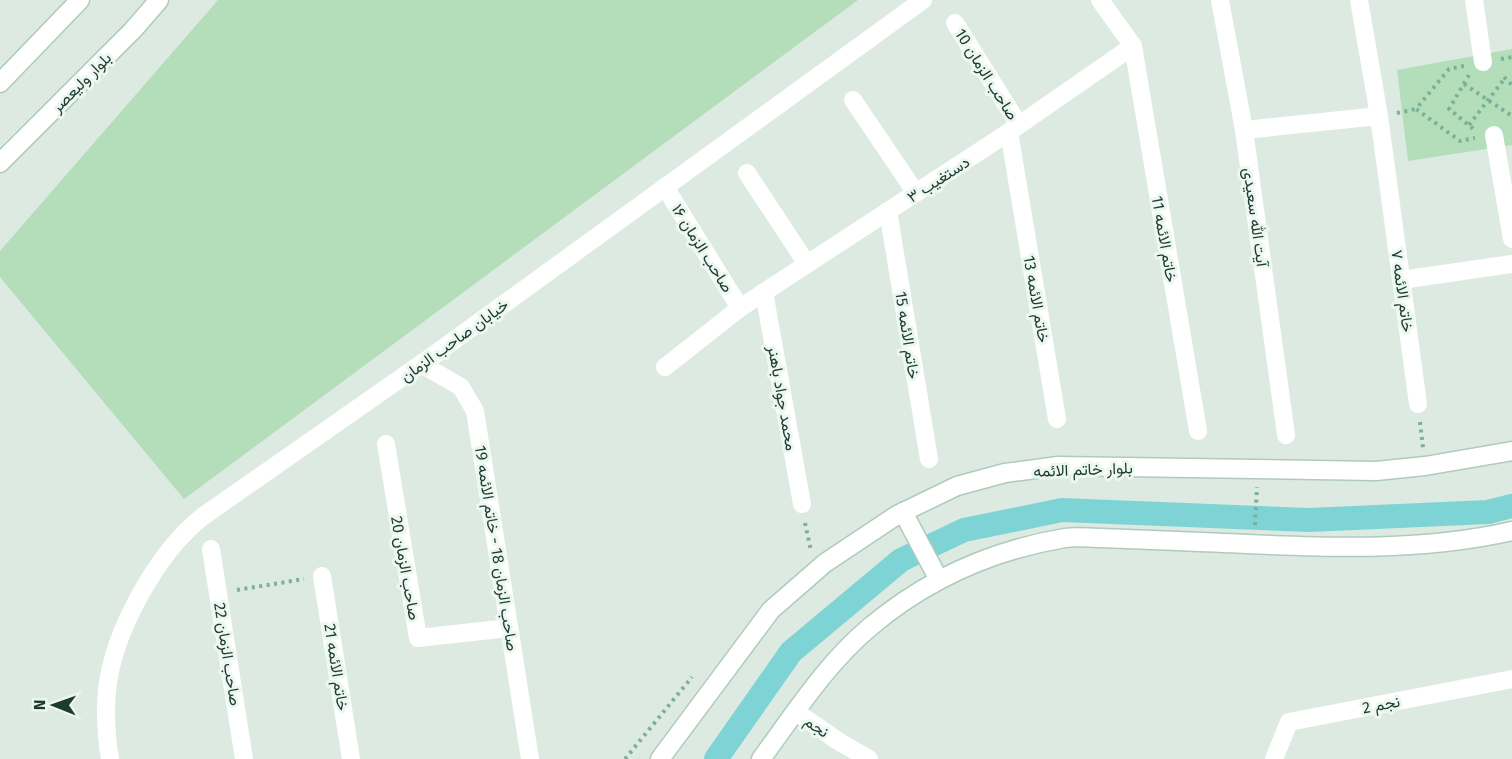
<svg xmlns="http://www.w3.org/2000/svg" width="1512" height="759" font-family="'Fira Sans',Vazirmatn,sans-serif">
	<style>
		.green { fill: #b3deb9 }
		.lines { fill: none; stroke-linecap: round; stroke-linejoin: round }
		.canal { stroke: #7ed4d5; stroke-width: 24 }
		.secondary-casing { stroke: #afcbbd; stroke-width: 21 }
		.path { stroke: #7ab198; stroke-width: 4; stroke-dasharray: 3 4.5; stroke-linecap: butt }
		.street { stroke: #fff; stroke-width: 18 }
		.secondary { stroke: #fff; stroke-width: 18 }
		.labels { text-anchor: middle; stroke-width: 6; stroke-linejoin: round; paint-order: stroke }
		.street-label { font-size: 16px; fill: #1d3b2f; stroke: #edf7f1 }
	</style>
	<rect width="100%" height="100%" fill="#dceae2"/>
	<g class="green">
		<polygon points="218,0 858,0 184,499 0,277 0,251"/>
		<polygon points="1512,49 1512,145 1408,161 1397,70"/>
	</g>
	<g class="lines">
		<polyline class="canal" points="716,759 791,652 901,560 964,530 1062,510 1309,520 1488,512 1512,506"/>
		<defs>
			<g id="secondary">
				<polyline points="0,83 80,0"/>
				<polyline points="0,163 133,30 159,0"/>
				<polyline points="903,512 939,580"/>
				<polyline points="660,759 771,610 825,563 897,515 957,486 1005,473 1058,466 1376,471 1425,466 1512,451"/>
				<path d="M761,759C795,713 826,664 870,627C927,579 993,550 1065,538C1077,536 1090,538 1101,538C1127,539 1153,540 1178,541C1289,545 1403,556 1512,531"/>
			</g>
		</defs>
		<use href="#secondary" class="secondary-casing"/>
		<g class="path">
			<polyline points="1501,59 1512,57"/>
			<polyline points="1464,66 1449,69 1416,109 1460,141 1475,138"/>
			<polyline points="1469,75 1449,109 1476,131"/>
			<polyline points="1504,77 1512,85"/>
			<polyline points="1464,84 1512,116"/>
			<polyline points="1397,113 1416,109"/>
			<polyline points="1469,125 1505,78"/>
			<polyline points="1420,422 1423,448"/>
			<polyline points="805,523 811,551"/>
			<polyline points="1255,525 1257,487"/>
			<polyline points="237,590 304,579"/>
			<polyline points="625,759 692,677"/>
		</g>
		<g class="street">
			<polyline points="1100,0 1133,46 1198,431"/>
			<polyline points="1220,0 1244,130 1286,435"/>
			<polyline points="1359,0 1379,116 1418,404"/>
			<polyline points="1474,0 1483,62"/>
			<polyline points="955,23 1019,125"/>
			<polyline points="853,100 916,193"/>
			<polyline points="1244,130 1379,116"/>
			<polyline points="1009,132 1057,419"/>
			<polyline points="1494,135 1512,239"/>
			<polyline points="747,173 807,264"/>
			<polyline points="665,187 740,308"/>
			<polyline points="888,211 929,459"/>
			<polyline points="1401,280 1512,264"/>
			<polyline points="764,292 802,504"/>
			<polyline points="421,364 461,387 475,411 530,759"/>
			<polyline points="665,367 740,308 1009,132 1133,46"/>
			<polyline points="386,444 418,638 509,628"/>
			<polyline points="211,549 244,759"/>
			<polyline points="322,576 351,759"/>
			<polyline points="796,712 838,741 869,759"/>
			<path d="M110,759C106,736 105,714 107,690C113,632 157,553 202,517L431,357L923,0"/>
			<polyline points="1274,759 1289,722 1512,679"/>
		</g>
		<use href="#secondary" class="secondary"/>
	</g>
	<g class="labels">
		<g class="street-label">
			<text transform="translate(987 74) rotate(58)" y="6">صاحب الزمان 10</text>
			<text transform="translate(81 82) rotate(-45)" y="6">بلوار ولیعصر</text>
			<text transform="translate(938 179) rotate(-33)" y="6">دستغیب ۳</text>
			<text transform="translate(1256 217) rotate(82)" y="6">آیت الله سعیدی</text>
			<text transform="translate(1165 239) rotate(80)" y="6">خاتم الائمه 11</text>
			<text transform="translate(703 248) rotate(58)" y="6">صاحب الزمان ۱۶</text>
			<text transform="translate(1403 291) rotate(82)" y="6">خاتم الائمه ۷</text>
			<text transform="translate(1037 299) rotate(80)" y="6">خاتم الائمه 13</text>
			<text transform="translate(908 335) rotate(81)" y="6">خاتم الائمه 15</text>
			<text transform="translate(454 340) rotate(-36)" y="6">خیابان صاحب الزمان</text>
			<text transform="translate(783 398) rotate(80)" y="6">محمد جواد باهنر</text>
			<text transform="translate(1083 469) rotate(-2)" y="6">بلوار خاتم الائمه</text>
			<text transform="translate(497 548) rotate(81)" y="6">صاحب الزمان 18 - خاتم الائمه 19</text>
			<text transform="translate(406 568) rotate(80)" y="6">صاحب الزمان 20</text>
			<text transform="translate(228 654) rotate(81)" y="6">صاحب الزمان 22</text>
			<text transform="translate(337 667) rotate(81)" y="6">خاتم الائمه 21</text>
			<text transform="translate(1381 704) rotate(-11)" y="6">نجم 2</text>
			<text transform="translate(817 726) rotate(34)" y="6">نجم</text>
		</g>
	</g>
	<g transform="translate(54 705) rotate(271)" stroke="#edf7f1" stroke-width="4.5" paint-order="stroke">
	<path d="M0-4.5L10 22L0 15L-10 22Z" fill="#1d3b2f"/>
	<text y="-9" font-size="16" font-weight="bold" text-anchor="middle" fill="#1d3b2f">N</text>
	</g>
</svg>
